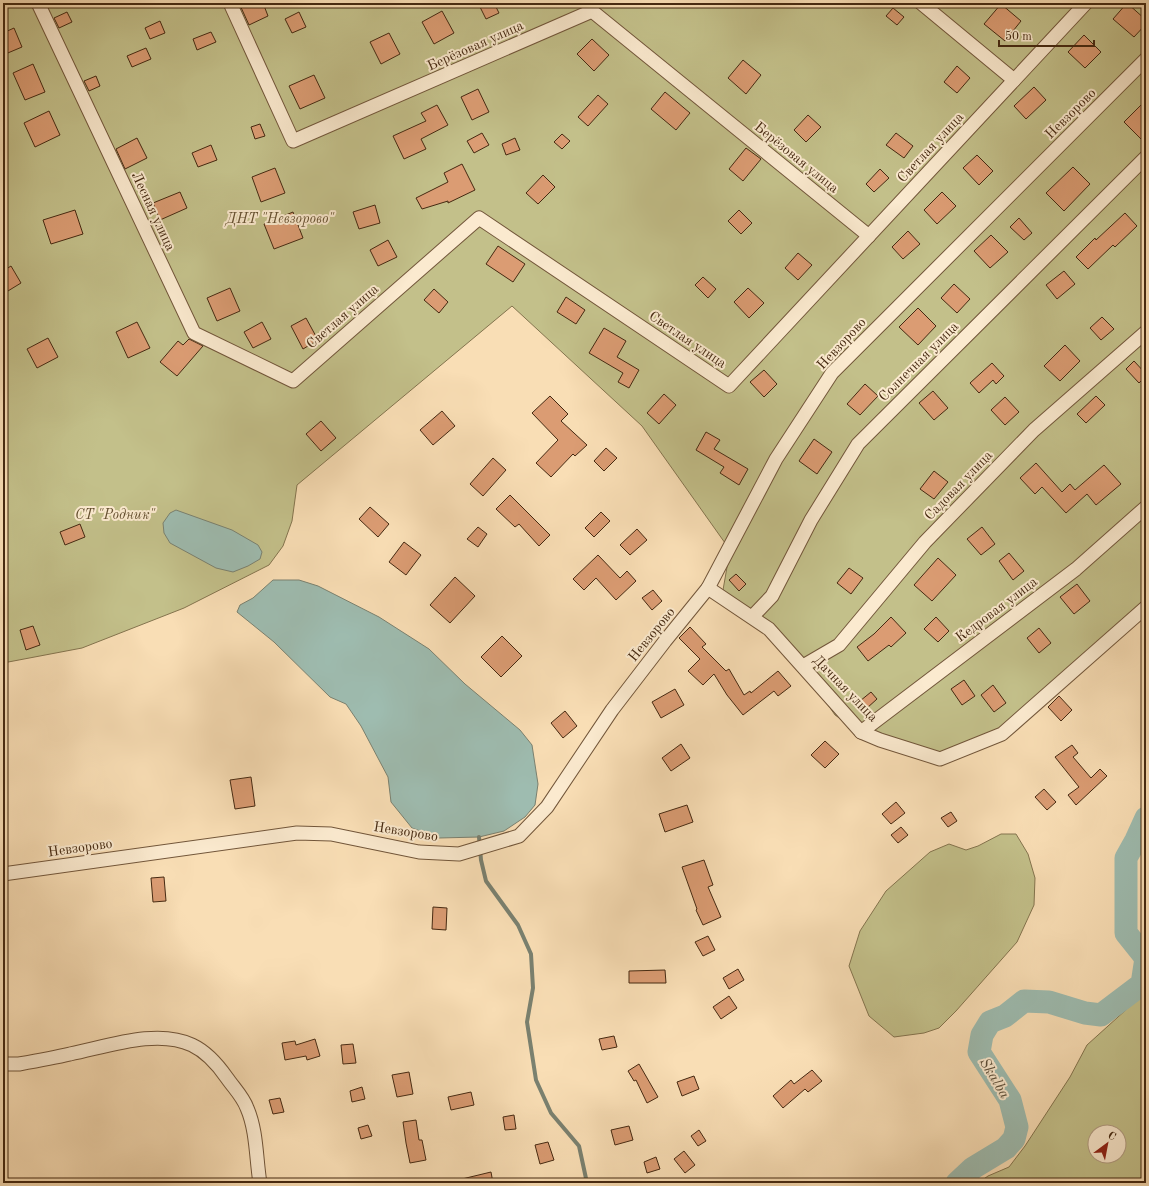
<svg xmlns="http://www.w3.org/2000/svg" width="1149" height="1186" font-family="'Old Standard TT',serif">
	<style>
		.green { fill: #c3c08a; stroke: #84744e; fill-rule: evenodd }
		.water { fill: #9ebcb0; stroke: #7a8170 }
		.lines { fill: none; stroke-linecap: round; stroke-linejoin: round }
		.stream { stroke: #7a8170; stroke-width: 4 }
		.river { stroke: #9ebcb0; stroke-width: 23 }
		.building { fill: #db9c73; stroke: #452911 }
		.minor-casing { stroke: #72563a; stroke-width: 15 }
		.minor { stroke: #fbeacf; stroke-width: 13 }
		.labels { text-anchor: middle; stroke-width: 4; stroke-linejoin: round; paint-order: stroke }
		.street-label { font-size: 14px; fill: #452911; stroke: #fbeacf }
		.park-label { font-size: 14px; font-style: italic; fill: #644f2f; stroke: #fbeacf }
		.water-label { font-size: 15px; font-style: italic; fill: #5b4e39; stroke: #fbeacf }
	</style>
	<rect width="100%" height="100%" fill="#f9deb5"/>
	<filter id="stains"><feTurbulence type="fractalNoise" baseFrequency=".005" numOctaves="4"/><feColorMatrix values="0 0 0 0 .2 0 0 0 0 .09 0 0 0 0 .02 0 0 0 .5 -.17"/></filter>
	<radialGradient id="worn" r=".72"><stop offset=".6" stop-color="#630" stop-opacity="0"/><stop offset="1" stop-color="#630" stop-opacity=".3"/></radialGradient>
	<g class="green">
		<polygon points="3,3 1146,3 1146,612 1009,730 929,758 877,744 835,715 780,635 723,590 730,550 642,426 512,306 297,485 292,521 283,546 269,565 184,608 82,648 3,663"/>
		<polygon points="1001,834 1016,834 1028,854 1035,878 1034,905 1017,942 956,1011 939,1028 924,1033 894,1037 869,1016 849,966 860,931 886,891 930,852 949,844 966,850 978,846"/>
		<path d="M1146,988V1174L1134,1183H978L988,1176L1009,1167L1025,1146L1070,1077L1087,1045L1139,998ZM1095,1132H1119V1156H1095Z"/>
	</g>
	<g class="water">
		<polygon points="176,510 232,530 258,545 262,552 260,559 248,566 233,572 216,568 170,543 164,533 163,523 170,513"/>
		<polygon points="273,580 299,580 318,586 379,617 429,649 465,684 520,730 532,745 538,784 535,805 525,817 504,831 479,837 439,838 412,828 391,802 388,777 361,726 346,704 330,697 274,642 237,612 240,605 253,598"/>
	</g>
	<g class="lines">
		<polyline class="stream" points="479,837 481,860 486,881 518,925 531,954 533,988 527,1022 536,1080 551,1113 579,1146 587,1183"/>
		<g class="river">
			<polyline points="1146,818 1136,840 1126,858 1126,933 1146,958"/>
			<polyline points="957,1183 973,1168 1006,1148 1014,1139 1017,1127 1010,1100 979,1052 982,1035 990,1022 1005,1016 1024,1001 1049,1002 1085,1013 1101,1015 1142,984 1146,958"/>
		</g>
	</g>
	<g class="building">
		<polygon points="239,3 263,3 268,16 249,25"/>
		<polygon points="478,3 494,3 499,13 486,19"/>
		<polygon points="1127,3 1146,20 1146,24 1134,37 1113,19"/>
		<polygon points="1001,4 1021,21 1005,41 984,24"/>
		<polygon points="893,8 904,17 897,25 886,16"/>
		<polygon points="442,11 454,33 434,44 422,22"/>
		<polygon points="67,12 72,22 59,28 54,18"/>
		<polygon points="299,12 306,27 292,33 285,19"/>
		<polygon points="160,21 165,33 150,39 145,28"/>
		<polygon points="14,28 22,47 3,55 3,33"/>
		<polygon points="211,32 216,42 197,50 193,39"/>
		<polygon points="389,33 400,54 381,64 370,42"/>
		<polygon points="1084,35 1101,52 1085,68 1068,52"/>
		<polygon points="592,39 609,55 594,71 577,54"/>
		<polygon points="146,48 151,59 132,67 127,56"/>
		<polygon points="743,60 761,75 746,94 728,78"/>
		<polygon points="33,64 45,92 25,100 13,73"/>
		<polygon points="957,66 970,78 957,93 944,82"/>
		<polygon points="314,75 325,98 300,109 289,86"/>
		<polygon points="96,76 100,86 89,91 84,81"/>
		<polygon points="1034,87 1046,100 1026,119 1014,106"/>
		<polygon points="478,89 489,112 472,120 461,97"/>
		<polygon points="665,92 690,113 676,130 651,109"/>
		<polygon points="598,95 608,104 588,126 578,117"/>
		<polygon points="1146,100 1146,144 1124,122"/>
		<polygon points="437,105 448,125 421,139 426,149 404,159 393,136 426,121 421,113"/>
		<polygon points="49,111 60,135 35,147 24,123"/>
		<polygon points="808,115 821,127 806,142 794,130"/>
		<polygon points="260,124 265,136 255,139 251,127"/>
		<polygon points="482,133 489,145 474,153 467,141"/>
		<polygon points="896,133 913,146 904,158 886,145"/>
		<polygon points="562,134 570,141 562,149 554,142"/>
		<polygon points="137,138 147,158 125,169 116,149"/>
		<polygon points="515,138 520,150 506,155 502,144"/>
		<polygon points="211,145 217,160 198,167 192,153"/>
		<polygon points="746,148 761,159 743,181 729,169"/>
		<polygon points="977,155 993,171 979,185 963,168"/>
		<polygon points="462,164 475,190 448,203 448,201 422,209 416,198 448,182 444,173"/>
		<polygon points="1073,167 1090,184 1064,211 1046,193"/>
		<polygon points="275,168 285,193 261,202 252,177"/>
		<polygon points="880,169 889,178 874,192 866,184"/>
		<polygon points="543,175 555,187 538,204 526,193"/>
		<polygon points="180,192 187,208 160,220 153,203"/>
		<polygon points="942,192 956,206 937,224 924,210"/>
		<polygon points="375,205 380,223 359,229 353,212"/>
		<polygon points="75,210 83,234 51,244 43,220"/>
		<polygon points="739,210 752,223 741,234 728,221"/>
		<polygon points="293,212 303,238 274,249 264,224"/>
		<polygon points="1125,213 1137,226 1115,247 1113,245 1088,269 1076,257 1095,238 1096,240"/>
		<polygon points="1019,218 1032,233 1024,240 1010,227"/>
		<polygon points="908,231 920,244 903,259 892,247"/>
		<polygon points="991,235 1008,252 990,268 974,251"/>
		<polygon points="388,240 397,257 378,266 370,250"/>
		<polygon points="498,246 525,264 513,282 486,264"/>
		<polygon points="798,253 812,265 798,280 785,268"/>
		<polygon points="11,266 21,283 3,294 3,271"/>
		<polygon points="1064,271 1075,284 1057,299 1046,285"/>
		<polygon points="703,277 716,289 708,298 695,285"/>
		<polygon points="954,284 970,299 957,313 941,298"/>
		<polygon points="230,288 240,311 217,321 207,298"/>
		<polygon points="748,288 764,303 749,318 734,302"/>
		<polygon points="434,289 448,302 439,313 424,300"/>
		<polygon points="566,297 585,310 576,324 557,312"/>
		<polygon points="918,308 936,326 918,345 899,327"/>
		<polygon points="1102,317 1114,329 1101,340 1090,328"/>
		<polygon points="306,318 318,340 303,349 291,326"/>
		<polygon points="137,322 150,348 128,358 116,332"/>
		<polygon points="262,322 271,339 253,348 244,332"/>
		<polygon points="604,328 626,341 617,357 639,370 629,388 618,382 623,373 589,353"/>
		<polygon points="48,338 58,357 37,368 27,349"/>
		<polygon points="189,339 203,346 177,376 160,362 178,341 183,345"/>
		<polygon points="1065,345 1080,361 1060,381 1044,366"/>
		<polygon points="1134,361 1146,374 1146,376 1139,383 1126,369"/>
		<polygon points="992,363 1004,376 996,384 993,380 979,393 970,383"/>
		<polygon points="764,370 777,384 764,397 750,382"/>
		<polygon points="865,384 878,396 860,415 847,404"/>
		<polygon points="933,391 948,408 934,420 919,403"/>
		<polygon points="664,394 676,405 659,424 647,413"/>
		<polygon points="550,396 568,414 561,421 587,445 575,456 573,454 551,477 536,463 558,440 532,413"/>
		<polygon points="1096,396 1105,405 1086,423 1077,414"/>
		<polygon points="1005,397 1019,412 1005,425 991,410"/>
		<polygon points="442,411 455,426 433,445 420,430"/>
		<polygon points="321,421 336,438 321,451 306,434"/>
		<polygon points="706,432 720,440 714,449 748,469 739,485 720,473 724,467 696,450"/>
		<polygon points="814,439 832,452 817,474 799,461"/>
		<polygon points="606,448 617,458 604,471 594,461"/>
		<polygon points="493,458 506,470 483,496 470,484"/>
		<polygon points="1036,463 1062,492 1070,484 1075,490 1104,465 1121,484 1096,505 1087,494 1066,513 1042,487 1035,494 1020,478"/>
		<polygon points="934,471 948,482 934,499 920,489"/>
		<polygon points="510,495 550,535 539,546 519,524 515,527 496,509"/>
		<polygon points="370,507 389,524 378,537 359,519"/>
		<polygon points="601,512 610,521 594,537 585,528"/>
		<polygon points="80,524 85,537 65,545 60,532"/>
		<polygon points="478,527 487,534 478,547 467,539"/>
		<polygon points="982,527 995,544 981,555 967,539"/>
		<polygon points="637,529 647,540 630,555 620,545"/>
		<polygon points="404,542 421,555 406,575 389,562"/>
		<polygon points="1009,553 1024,571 1013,580 999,561"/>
		<polygon points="598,555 620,578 627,571 636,581 616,600 596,578 584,590 573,579"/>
		<polygon points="938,558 956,575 932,601 914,585"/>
		<polygon points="849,568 863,578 851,594 837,583"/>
		<polygon points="736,574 746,584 739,591 729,580"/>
		<polygon points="455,577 475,596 450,623 430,605"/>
		<polygon points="1077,584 1090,601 1074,614 1060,597"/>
		<polygon points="653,590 662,601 652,610 642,598"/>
		<polygon points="891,617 906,633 891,647 889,645 868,661 857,647 874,634"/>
		<polygon points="936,617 949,631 938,642 924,629"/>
		<polygon points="33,626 40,645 26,650 20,630"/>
		<polygon points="690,627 706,644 702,647 726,671 729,669 744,695 750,691 751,693 778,671 791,686 778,696 774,691 743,715 727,695 714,674 703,685 688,671 700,659 679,638"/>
		<polygon points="1039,628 1051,643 1039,653 1027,638"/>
		<polygon points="502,636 522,656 501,677 481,657"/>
		<polygon points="964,680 975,696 962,705 951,689"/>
		<polygon points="993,685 1006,703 994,712 981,695"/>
		<polygon points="675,689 684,705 661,718 652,702"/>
		<polygon points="871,692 877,699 867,708 860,701"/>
		<polygon points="1059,696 1072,710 1061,721 1048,707"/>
		<polygon points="565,711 577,726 563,738 551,723"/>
		<polygon points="825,741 839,754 825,768 811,755"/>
		<polygon points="681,744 690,758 671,771 662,758"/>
		<polygon points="1072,745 1078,753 1073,757 1091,778 1100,769 1107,776 1076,805 1068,795 1079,787 1055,757"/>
		<polygon points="251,777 255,806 235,809 230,780"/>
		<polygon points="1044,789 1056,802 1047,810 1035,797"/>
		<polygon points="896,802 905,813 891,824 882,814"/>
		<polygon points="687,805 693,822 665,832 659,814"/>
		<polygon points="951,812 957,821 948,827 941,818"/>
		<polygon points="901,827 908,835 898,843 891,835"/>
		<polygon points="704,860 713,885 708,887 721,917 703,925 696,910 697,909 682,867"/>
		<polygon points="164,877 166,901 153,902 151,878"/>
		<polygon points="433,907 447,908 446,930 432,929"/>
		<polygon points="708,936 715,950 703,956 695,942"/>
		<polygon points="738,969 744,980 729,989 723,978"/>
		<polygon points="665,970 666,983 629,983 629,971"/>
		<polygon points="729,996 737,1008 721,1019 713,1007"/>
		<polygon points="614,1036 617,1047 602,1050 599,1039"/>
		<polygon points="315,1039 320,1056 307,1060 306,1056 285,1060 282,1043 295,1041 296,1045"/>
		<polygon points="353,1044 356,1063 343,1064 341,1045"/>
		<polygon points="639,1064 658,1097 647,1103 636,1080 634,1081 628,1071"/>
		<polygon points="812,1070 822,1081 808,1092 805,1089 783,1108 773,1096 791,1080 794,1084"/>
		<polygon points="409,1072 413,1094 397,1097 392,1075"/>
		<polygon points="694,1076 699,1089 682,1096 677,1082"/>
		<polygon points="362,1087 365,1099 352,1102 350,1091"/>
		<polygon points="471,1092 474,1105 451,1110 448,1097"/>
		<polygon points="280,1098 284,1112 273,1114 269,1100"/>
		<polygon points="514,1115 516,1129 505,1130 503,1117"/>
		<polygon points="416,1120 419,1140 422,1140 426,1160 410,1163 406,1143 403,1122"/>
		<polygon points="368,1125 372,1136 361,1139 358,1128"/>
		<polygon points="629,1126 633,1140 615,1145 611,1130"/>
		<polygon points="699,1130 706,1141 698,1146 691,1136"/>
		<polygon points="548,1142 554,1160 540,1164 535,1145"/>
		<polygon points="684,1151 695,1165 685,1173 674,1159"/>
		<polygon points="656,1157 660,1169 647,1173 644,1162"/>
		<polygon points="491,1172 493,1183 462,1183 462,1179"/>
	</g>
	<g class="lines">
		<defs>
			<g id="minor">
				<polyline points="38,3 194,333 293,381 479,218 729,386 1086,3"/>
				<polyline points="230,3 293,141 592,11 869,236"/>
				<polyline points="921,3 1014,80"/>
				<polyline points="708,588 769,629 861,732 880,740 940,759 1002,734 1146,607"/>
				<polyline points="752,617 772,596 811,520 858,444 1146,157"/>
				<polyline points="803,666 839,645 925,542 1034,430 1146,332"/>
				<polyline points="861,732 1076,569 1146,507"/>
				<polyline points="3,874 297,833 331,834 419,852 459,854 519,836 547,807 612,710 665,641 708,588 776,459 832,373 1146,59"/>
				<path d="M3,1064H19C36,1061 53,1058 70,1054C106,1047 157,1028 192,1045C207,1052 218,1065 227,1078C234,1088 243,1097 247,1108C257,1131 256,1159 260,1183"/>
			</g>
		</defs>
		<use href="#minor" class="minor-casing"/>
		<use href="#minor" class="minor"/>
	</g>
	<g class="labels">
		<g class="street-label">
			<text transform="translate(475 45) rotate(-24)" y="5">Берёзовая улица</text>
			<text transform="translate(1070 113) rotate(-45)" y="5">Невзорово</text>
			<text transform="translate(930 147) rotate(-47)" y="5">Светлая улица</text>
			<text transform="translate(797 157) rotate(39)" y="5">Берёзовая улица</text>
			<text transform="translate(154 211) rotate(65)" y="5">Лесная улица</text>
			<text transform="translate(342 316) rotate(-41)" y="5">Светлая улица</text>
			<text transform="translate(688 339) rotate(34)" y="5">Светлая улица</text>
			<text transform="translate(841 343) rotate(-47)" y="5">Невзорово</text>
			<text transform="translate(918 361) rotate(-45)" y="5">Солнечная улица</text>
			<text transform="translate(958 485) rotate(-46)" y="5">Садовая улица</text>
			<text transform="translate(996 609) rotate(-37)" y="5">Кедровая улица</text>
			<text transform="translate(651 634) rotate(-51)" y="5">Невзорово</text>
			<text transform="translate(846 688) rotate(46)" y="5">Дачная улица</text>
			<text transform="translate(406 831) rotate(9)" y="5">Невзорово</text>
			<text transform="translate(80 847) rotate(-8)" y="5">Невзорово</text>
		</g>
		<g class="park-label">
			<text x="280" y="223">ДНТ "Невзорово"</text>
			<text x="115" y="519">СТ "Родник"</text>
		</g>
		<g class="water-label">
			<text transform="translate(995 1078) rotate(59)" y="5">Skalba</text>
		</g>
	</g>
	<rect width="1149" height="1186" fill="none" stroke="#f9deb5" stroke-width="16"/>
	<rect x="4" y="4" width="1141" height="1178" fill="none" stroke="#452911" stroke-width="2"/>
	<rect x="8" y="8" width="1133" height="1170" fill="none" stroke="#452911"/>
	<g transform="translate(1107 1144) rotate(32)"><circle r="19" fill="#fbeacf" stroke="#b29d83"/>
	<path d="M0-3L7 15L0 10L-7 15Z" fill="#8f2418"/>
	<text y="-6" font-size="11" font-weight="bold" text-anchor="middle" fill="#452911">С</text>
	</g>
	<path d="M999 40v6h95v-6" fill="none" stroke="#452911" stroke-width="2"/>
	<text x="1005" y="40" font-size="12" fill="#452911" stroke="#fbeacf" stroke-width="3" paint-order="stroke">50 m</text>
	<rect width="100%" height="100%" filter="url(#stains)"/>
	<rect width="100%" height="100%" fill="url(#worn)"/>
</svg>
